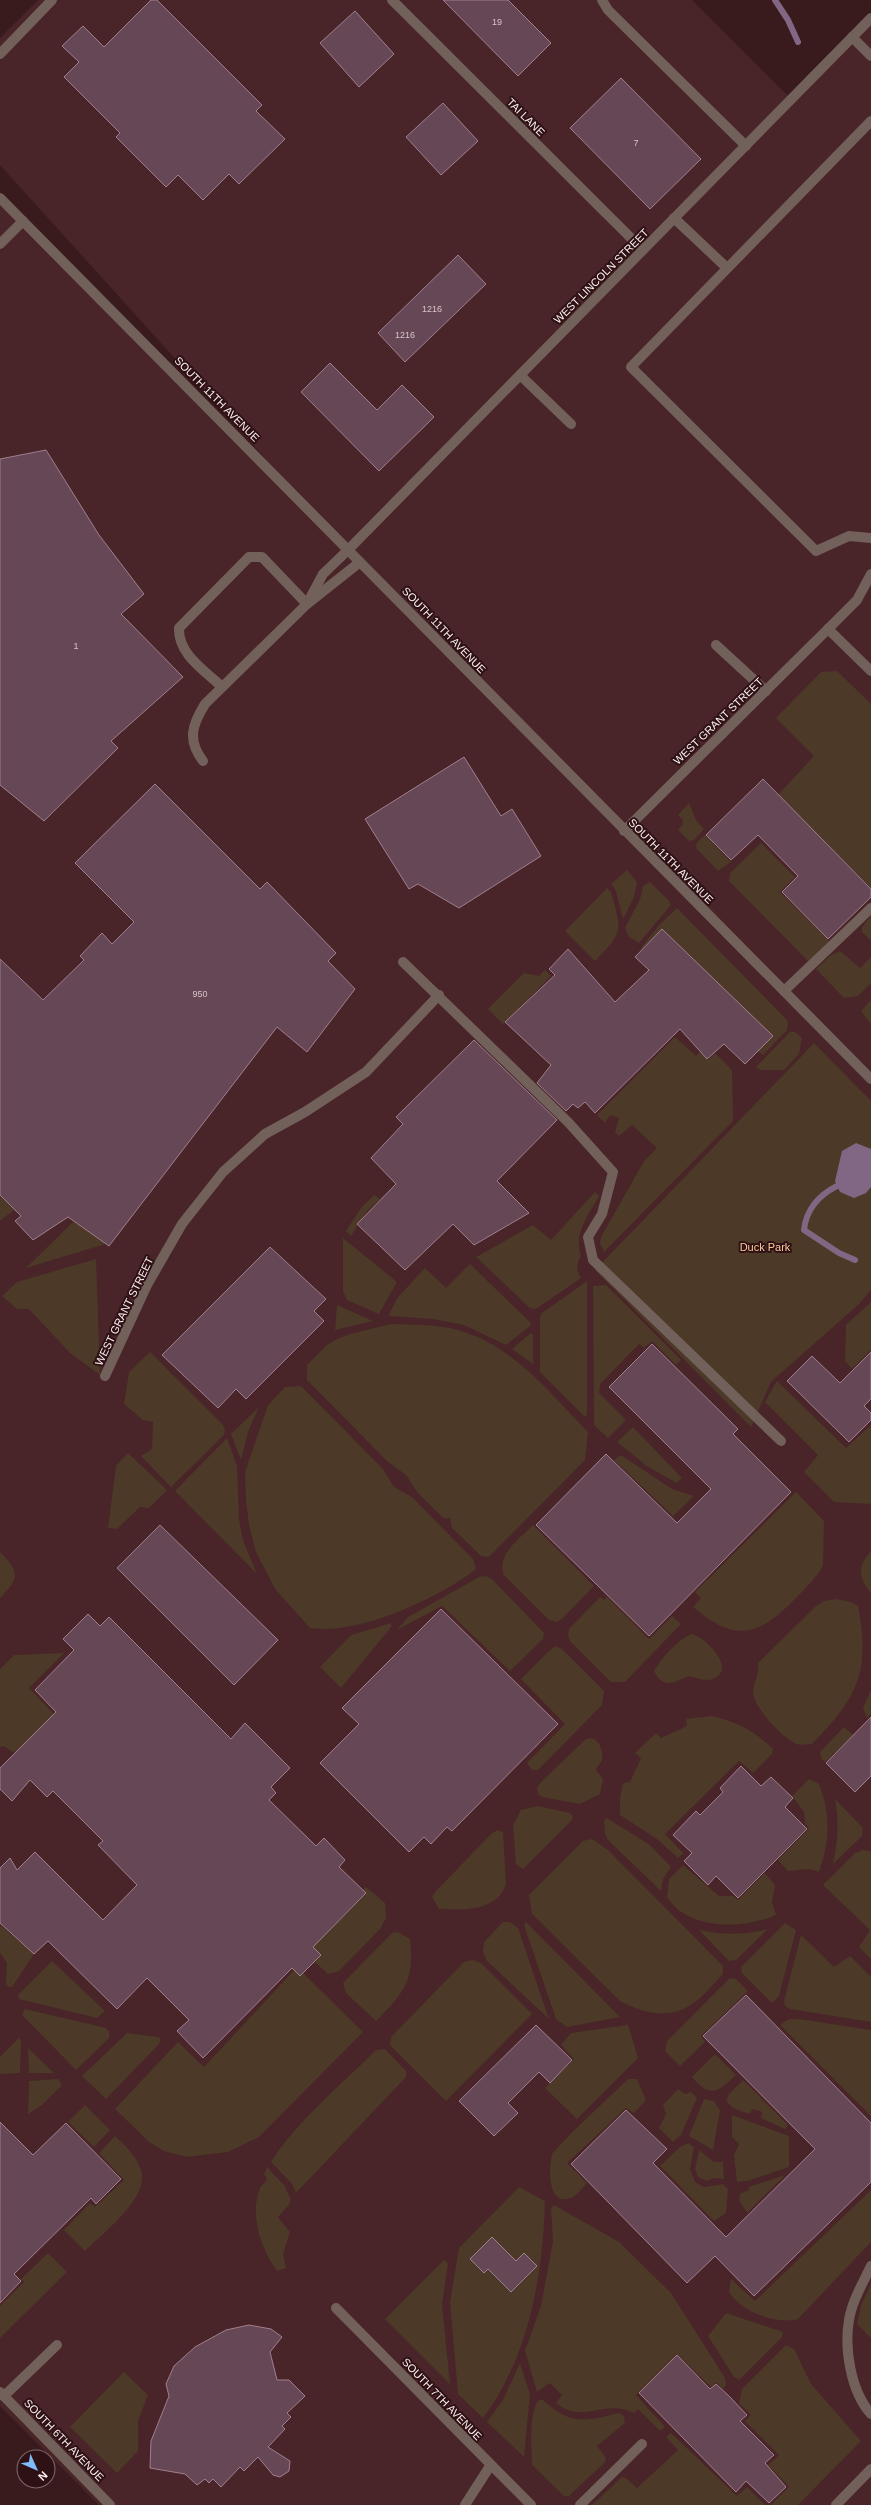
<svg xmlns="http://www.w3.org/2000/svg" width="871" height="2505" font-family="Helvetica,sans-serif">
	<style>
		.built { fill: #492428 }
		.green { fill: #4c3927 }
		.water { fill: #816783 }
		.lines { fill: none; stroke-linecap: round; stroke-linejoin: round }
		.stream { stroke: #816783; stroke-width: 6 }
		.building { fill: #664756; stroke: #a17f8f }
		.service { stroke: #72615b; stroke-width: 10 }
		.pedestrian { stroke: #72615b; stroke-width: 10 }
		.minor { stroke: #72615b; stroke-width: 10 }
		.tertiary { stroke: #72615b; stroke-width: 10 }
		.labels { text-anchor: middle; stroke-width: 4; stroke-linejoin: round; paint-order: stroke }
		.number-label { font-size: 9px; fill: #d6c5c9 }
		.street-label { font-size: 11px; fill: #fcefef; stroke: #2e1115 }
		.park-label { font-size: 11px; fill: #fbc99a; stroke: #2e1115 }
	</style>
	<rect width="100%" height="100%" fill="#391b1e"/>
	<polygon class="built" points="38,0 692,0 791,99 871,18 871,2505 99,2505 0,2406 0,201 340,541 0,165 0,38"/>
	<g class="green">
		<polygon points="837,671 871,704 871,888 778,795 814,756 776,718 821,672"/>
		<polygon points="689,803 696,820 704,829 694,840 689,841 678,830 683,824 682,819 678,815"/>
		<polygon points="705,835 731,862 718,871 696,848 697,842"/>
		<polygon points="761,843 795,877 780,892 829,941 809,962 729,881 730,873"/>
		<polygon points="627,870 637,882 634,897 623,919 616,891 611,884"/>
		<polygon points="650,882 670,902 670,906 639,943 629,937 625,928 640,899 643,886"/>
		<path d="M607,888L611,892C622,932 624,931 595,961L565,931Z"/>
		<polygon points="677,908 788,1021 787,1030 763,1055 758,1051 772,1036 662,929 643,949 641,948 659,925"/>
		<polygon points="871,916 871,941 862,932 862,927"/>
		<polygon points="840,951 860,968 871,957 871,983 858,996 844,998 816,969 831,955"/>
		<polygon points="545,970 551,976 503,1024 488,1009 524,973 539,976"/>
		<polygon points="871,1000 871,1024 861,1011"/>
		<polygon points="790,1032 795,1032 802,1038 799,1054 784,1070 760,1070 756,1067"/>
		<polygon points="675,1037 696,1056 700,1052 708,1060 715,1053 732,1070 733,1121 604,1252 600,1243 601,1237 644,1161 657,1148 632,1125 619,1136 615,1132 619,1118 610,1115 605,1123 597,1115"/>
		<polygon points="814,1043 871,1101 871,1290 859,1304 771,1382 751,1427 595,1270"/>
		<path d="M595,1192L599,1196C589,1214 573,1234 581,1256C576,1264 576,1270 581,1278L536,1309L530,1308L476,1257L533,1225L551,1240Z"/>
		<polygon points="374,1195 380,1199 366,1212 351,1236 346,1231 361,1208"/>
		<polygon points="0,1196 14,1210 0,1221"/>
		<polygon points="74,1221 105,1244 26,1268"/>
		<polygon points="343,1238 397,1282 379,1314 347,1300 343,1291"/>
		<polygon points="96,1259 100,1375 70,1353 29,1309 17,1309 2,1296 17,1282"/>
		<polygon points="470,1264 531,1323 530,1326 506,1345 464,1325 433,1319 388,1316 398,1297 425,1268 446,1288"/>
		<polygon points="587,1281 587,1414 585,1417 540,1372 540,1318 542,1313"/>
		<polygon points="606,1285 681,1360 676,1365 652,1341 644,1348 639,1344 600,1384 599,1393 626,1420 608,1438 594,1425 593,1286"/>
		<polygon points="871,1302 871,1350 852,1369 845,1361 846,1325"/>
		<polygon points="337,1305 373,1321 335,1330"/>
		<path d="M391,1324C413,1325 437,1324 458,1330C513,1345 550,1393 588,1432L585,1460L489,1557L481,1556L452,1528L450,1518H443L417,1492L406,1475L388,1462L307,1380V1365L327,1345L337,1339L350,1334Z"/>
		<polygon points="531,1333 533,1335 533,1364 512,1349"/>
		<polygon points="150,1352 223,1425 225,1430 224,1435 171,1487 141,1456 152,1449 153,1422 143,1420 124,1404 129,1372"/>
		<polygon points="777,1381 846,1448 871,1425 871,1504 834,1502 804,1472 818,1455 765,1402"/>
		<path d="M301,1386L383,1469L394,1487L412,1497L473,1559L476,1569C440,1598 356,1636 310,1628L275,1589L256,1552L249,1525L246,1500L245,1472L268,1405L285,1387Z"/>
		<polygon points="259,1407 248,1432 241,1460 231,1434"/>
		<polygon points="633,1427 682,1478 677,1483 648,1467 617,1442"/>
		<polygon points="227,1438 237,1466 239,1519 243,1540 257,1574 175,1491"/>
		<polygon points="128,1453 167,1490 149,1508 140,1507 117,1529 108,1528 116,1466"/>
		<polygon points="621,1455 672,1489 694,1496 673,1516 614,1460"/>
		<path d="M796,1492L824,1521L823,1565L820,1571C811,1583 801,1593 791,1603C755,1639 732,1640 693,1607L701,1598L695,1592Z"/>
		<path d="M533,1525L594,1586L562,1619L556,1622L549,1620L503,1574C498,1552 520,1539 533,1525Z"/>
		<path d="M871,1551V1593C858,1578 857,1566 871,1551Z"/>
		<path d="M0,1552C20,1572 20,1578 0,1598Z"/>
		<polygon points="486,1576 493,1580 544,1633 543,1639 510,1671 442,1606 397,1630 408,1617 479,1577"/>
		<polygon points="600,1597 604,1600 607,1597 649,1639 672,1616 681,1624 625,1682 611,1682 570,1641 568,1635 569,1629"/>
		<path d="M836,1599L851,1602L858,1606C871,1673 857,1698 812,1744C808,1744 803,1745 800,1745C784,1741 755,1709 753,1693C753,1682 760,1674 758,1663L816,1606L824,1601Z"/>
		<polygon points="391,1623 391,1627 341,1688 320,1667 351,1635"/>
		<path d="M692,1634C705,1637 738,1669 713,1679C703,1682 697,1677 689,1676C675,1682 663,1690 654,1671C662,1658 678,1639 692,1634Z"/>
		<polygon points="556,1646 562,1649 604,1691 602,1705 538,1770 532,1770 527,1763 565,1724 521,1679 549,1651"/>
		<polygon points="64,1653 29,1688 54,1714 14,1753 4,1746 0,1747 0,1669 14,1655"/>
		<polygon points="871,1690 871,1714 867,1718 863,1708"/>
		<path d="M712,1716C739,1723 753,1730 773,1749L772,1754L753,1773L739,1761L665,1834L683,1853L678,1858L657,1839L620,1815V1798L623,1783L630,1782L641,1758L635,1753L656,1733L661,1738L687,1726L686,1719Z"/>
		<polygon points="844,1727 853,1735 825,1762 821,1758 820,1752"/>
		<path d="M591,1738C600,1740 605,1753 601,1762C599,1765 597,1767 596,1770L603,1779L600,1794L580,1804L542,1797L538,1794L537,1788L541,1782L586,1739Z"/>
		<path d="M809,1779L819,1784C831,1815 830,1841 819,1872L809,1869L788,1871L778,1860L809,1829L805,1823L804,1812L792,1796Z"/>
		<path d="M835,1799L863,1828L862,1836L833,1864C838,1842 839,1822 835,1799Z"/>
		<polygon points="538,1806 570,1813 573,1816 572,1820 523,1869 516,1864 513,1825 521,1810"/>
		<polygon points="607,1818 650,1845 671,1867 663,1879 661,1891 608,1840 605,1834 604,1821"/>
		<path d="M498,1830L503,1832L506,1884C497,1912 463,1910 439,1909L432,1897L436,1891L492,1833Z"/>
		<path d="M592,1839L608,1850L723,1966V1974C713,1984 702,1999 689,2006C667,2020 640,2012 620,2001L532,1914L529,1895L583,1841Z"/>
		<polygon points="863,1850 871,1851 871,1959 859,1947 870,1930 823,1885 855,1853"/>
		<path d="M683,1865L719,1896H733L738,1900L765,1873L775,1885L772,1902L776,1915C748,1927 706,1930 680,1911C675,1908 671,1902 667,1898L669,1879Z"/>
		<polygon points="366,1887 385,1903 386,1918 380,1929 339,1971 328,1974 315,1962 321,1955 313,1947 366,1894 363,1890"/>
		<polygon points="503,1922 510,1922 518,1928 549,2019 487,1961 483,1952 484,1942"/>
		<polygon points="526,1922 620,2017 567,2027 556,2019 524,1925"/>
		<polygon points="785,1923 796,1930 779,1996 772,2003 742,1973 741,1967"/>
		<polygon points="0,1925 34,1954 12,1987 9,1987 6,1984 7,1963 0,1953"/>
		<path d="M768,1929L736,1960L729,1961L699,1930C723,1935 744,1935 768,1929Z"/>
		<path d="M398,1932L410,1939C415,1980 404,1993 376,2021L346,1993L343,1983L392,1933Z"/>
		<polygon points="801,1935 834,1967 850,1956 871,1977 871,2022 790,2009 785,2006 784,2001"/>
		<polygon points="472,1960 481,1963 532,2014 446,2101 390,2045 391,2037 464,1962"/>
		<polygon points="52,1961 105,2011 97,2018 19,1999 18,1995"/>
		<polygon points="297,1967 363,2032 259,2137 228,2152 186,2157 164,2151 149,2142 115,2109 178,2042 204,2067"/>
		<polygon points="730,1978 736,1979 748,1991 701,2036 705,2042 680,2066 665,2051 667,2041"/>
		<polygon points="25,2009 106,2028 109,2032 109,2038 76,2070 22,2015"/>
		<polygon points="789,2019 799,2019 871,2030 871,2116 780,2025"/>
		<polygon points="628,2025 638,2058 577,2119 545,2088 574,2059 561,2045 571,2033"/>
		<polygon points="127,2033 158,2037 161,2039 159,2044 106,2099 82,2076"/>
		<polygon points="19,2038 21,2042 20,2073 0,2074 0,2057"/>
		<polygon points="28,2048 54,2073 29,2073"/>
		<path d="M385,2049L406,2071V2077L296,2193L292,2184L271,2162C297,2121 342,2084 376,2050Z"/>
		<path d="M715,2054L736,2075C718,2092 710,2099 692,2077Z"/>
		<polygon points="58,2079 62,2085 42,2105 28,2114 29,2081"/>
		<path d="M628,2079H637L646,2100L634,2113L626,2108L567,2163L587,2183C582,2188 577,2196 571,2198C548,2207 548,2169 552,2155C555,2147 617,2090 628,2079Z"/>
		<polygon points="743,2080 788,2125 785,2129 761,2118 762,2112 753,2109 749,2114 733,2108 726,2101 729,2094"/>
		<polygon points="678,2089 685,2094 691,2092 697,2098 681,2135 673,2142 659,2128 666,2114 663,2105"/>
		<polygon points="704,2099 714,2101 720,2110 713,2150 689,2136"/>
		<polygon points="85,2105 110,2130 94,2147 68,2122"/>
		<polygon points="732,2115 789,2136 789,2167 747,2181 737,2182 734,2155 739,2144 732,2137"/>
		<path d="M115,2136C125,2145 137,2157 141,2170C150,2198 102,2234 85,2251L64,2230L90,2203L95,2207L124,2180L99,2153Z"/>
		<polygon points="688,2143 694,2147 690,2169 695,2182 704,2187 723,2184 728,2189 726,2213 714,2221 660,2166 680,2147"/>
		<polygon points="699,2150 714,2162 723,2162 724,2179 713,2178 707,2181 698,2177 695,2169"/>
		<path d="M267,2167L284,2185L291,2200L289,2205L278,2217L290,2232L283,2254L286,2268L277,2271C261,2249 249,2215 260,2188C261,2185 265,2183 267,2179L264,2174Z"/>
		<polygon points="785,2175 747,2213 739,2200 740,2194 749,2190 749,2187"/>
		<path d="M519,2187L545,2201C543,2275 529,2357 483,2418L458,2394L450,2302L459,2248Z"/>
		<path d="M871,2190V2242L798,2319C775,2325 742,2312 729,2292L731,2279L755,2301Z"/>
		<path d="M554,2205L619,2242L671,2293L725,2378L726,2385L723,2389L716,2382L711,2387L677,2354L636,2395L665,2427L660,2431L638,2409L634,2413C604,2398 583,2425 556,2403L562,2395L550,2383L537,2392L525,2351L541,2306L553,2241L551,2209Z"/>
		<polygon points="48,2253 67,2272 0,2338 0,2306 24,2282 21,2279"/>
		<polygon points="444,2260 448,2263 442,2304 450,2384 385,2319"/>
		<polygon points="871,2284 871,2338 857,2324 861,2305"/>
		<polygon points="726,2313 783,2332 782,2337 739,2380 734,2377 708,2336"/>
		<polygon points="786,2345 794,2349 811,2384 861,2441 798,2505 771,2505 789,2487 768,2465 779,2455 745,2421 751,2415 739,2403 742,2389"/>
		<polygon points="520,2363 530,2395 524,2457 487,2422 503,2400"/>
		<polygon points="124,2372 148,2395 138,2421 138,2451 117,2473 70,2427"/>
		<path d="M539,2400H543C571,2425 583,2422 619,2413L624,2416L625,2423L597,2446L606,2458L605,2462L569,2496H564L532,2465C532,2449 528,2412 539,2400Z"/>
		<polygon points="671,2433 737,2496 747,2487 765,2505 592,2505 622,2477 626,2478 637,2488 678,2450 666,2437"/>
	</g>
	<polygon class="water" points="856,1143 871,1149 871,1187 866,1193 854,1198 840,1192 835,1181 842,1151"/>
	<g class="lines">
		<g class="stream">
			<polyline points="775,0 788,20 798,42"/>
			<path d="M837,1186C819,1195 806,1210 804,1230L839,1253L855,1260"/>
		</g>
	</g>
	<g class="building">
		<polygon points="151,0 157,0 262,105 256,111 285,139 239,184 229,174 203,200 178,175 166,187 116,137 120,133 64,77 79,62 62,46 83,26 104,47"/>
		<polygon points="443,0 508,0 551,43 518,76"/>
		<polygon points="355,11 394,54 359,87 320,43"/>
		<polygon points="621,78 701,159 650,209 570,128"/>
		<polygon points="443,103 478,141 441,175 406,137"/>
		<polygon points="458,255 486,284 405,362 378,333"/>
		<polygon points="330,363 377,410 402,385 434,417 379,471 301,392"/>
		<polygon points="46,450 99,535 144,594 121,614 183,677 111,741 118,748 44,821 0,785 0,459"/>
		<polygon points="464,757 501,816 512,809 541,856 459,908 418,884 409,889 365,819"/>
		<polygon points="763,779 871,889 871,897 828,939 782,892 798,876 758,835 731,860 706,835"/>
		<polygon points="155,784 260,889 267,882 336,953 328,961 355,989 307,1052 277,1027 109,1246 68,1217 33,1240 15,1221 21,1216 0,1195 0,959 43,1000 84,960 80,956 102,933 112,944 134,922 75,863"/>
		<polygon points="662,929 773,1036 745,1064 724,1044 707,1059 680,1029 595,1113 585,1102 578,1108 573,1104 566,1111 537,1083 551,1065 505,1022 555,975 549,969 568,949 615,1002 649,970 635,957"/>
		<polygon points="474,1040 557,1120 497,1181 529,1213 474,1245 453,1224 405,1270 357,1224 396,1184 371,1158 403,1124 396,1117"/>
		<polygon points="270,1247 326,1299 314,1311 324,1321 246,1399 236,1389 218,1408 162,1355"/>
		<polygon points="652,1344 738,1429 733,1434 791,1492 649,1636 536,1525 606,1454 677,1523 711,1489 609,1387"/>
		<polygon points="871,1352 871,1399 864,1406 871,1413 871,1420 849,1442 787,1381 812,1356 840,1383"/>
		<polygon points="160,1525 278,1640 234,1685 117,1568"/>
		<polygon points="441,1609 558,1724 452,1831 447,1827 431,1844 424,1837 409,1852 320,1763 359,1724 342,1708"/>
		<polygon points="88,1614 100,1626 109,1617 231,1739 245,1723 290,1768 271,1787 276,1793 269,1800 316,1846 324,1838 345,1860 339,1867 366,1893 313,1947 321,1955 300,1976 292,1968 203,2058 177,2031 189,2020 147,1978 117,2009 48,1941 34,1954 0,1923 0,1868 10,1858 17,1870 35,1852 103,1920 137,1885 98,1845 103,1841 53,1791 47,1797 30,1780 12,1801 0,1789 0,1768 56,1712 35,1690 74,1650 63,1639"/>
		<polygon points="871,1717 871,1776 855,1792 826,1763"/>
		<polygon points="741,1766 761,1786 771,1777 793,1798 785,1807 807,1829 738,1898 716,1876 708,1885 684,1861 692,1853 673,1835 696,1811 700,1815 723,1792 720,1788"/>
		<polygon points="746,1995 871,2123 871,2182 754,2296 715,2256 687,2283 571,2164 626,2110 667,2149 653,2163 726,2237 815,2149 703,2036"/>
		<polygon points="536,2025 572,2060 550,2083 539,2072 508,2103 518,2113 494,2136 459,2101"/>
		<polygon points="0,2122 33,2155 66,2123 121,2179 96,2204 91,2198 14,2274 21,2281 0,2303"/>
		<polygon points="492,2237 516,2261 524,2253 537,2266 511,2292 488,2269 484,2273 470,2259"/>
		<polygon points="249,2325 271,2329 282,2337 270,2352 277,2380 289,2380 305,2396 287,2413 291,2417 282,2426 285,2429 268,2447 290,2461 289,2471 280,2477 273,2475 258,2457 244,2471 240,2467 221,2487 213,2479 209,2483 205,2479 197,2485 185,2474 150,2468 151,2441 169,2396 166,2384 174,2366 195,2347 226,2330"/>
		<polygon points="677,2355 710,2389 716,2384 729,2396 747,2415 740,2421 774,2455 765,2463 786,2487 769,2503 746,2481 736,2492 639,2393"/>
	</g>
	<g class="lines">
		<g class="service">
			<polyline points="602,0 608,10 746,146"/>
			<polyline points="852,37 871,56"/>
			<polyline points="0,54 52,0"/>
			<polyline points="871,121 631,367 816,551 849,536 871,538"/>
			<polyline points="674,218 727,268"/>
			<polyline points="0,244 23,221"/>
			<polyline points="520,375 571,424"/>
			<polyline points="309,600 323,574 348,550"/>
			<polyline points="828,629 857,600 871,574"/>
			<polyline points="716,645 766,691"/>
			<path d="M221,686C204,670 178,654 179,628L249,557H262L307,604"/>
			<path d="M203,761C187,740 192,725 205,704L307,604L360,562"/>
			<polyline points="403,962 568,1122 613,1172 602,1214 588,1237 593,1260 781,1441"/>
			<polyline points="784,991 871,908"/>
			<path d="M871,2266C863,2283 852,2301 849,2320C844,2349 851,2392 871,2414"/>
			<polyline points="4,2396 57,2345"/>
			<polyline points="465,2505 490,2466"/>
			<polyline points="580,2505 642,2444"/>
		</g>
		<polyline class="pedestrian" points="105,1376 147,1285 182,1224 223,1172 265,1134 305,1112 366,1072 439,995"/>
		<g class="minor">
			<polyline points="392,0 643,250"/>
			<polyline points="348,550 871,18"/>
			<polyline points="624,831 828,629 871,671"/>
			<polyline points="336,2308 531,2505"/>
			<polyline points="0,2392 110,2505"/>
			<polyline points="836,2505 871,2469"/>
		</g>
		<polyline class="tertiary" points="0,198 871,1079"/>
	</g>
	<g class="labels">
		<g class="number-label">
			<text x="497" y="25">19</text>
			<text x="636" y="146">7</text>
			<text x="432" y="312">1216</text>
			<text x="405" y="338">1216</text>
			<text x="76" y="649">1</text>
			<text x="200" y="997">950</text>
		</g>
		<g class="street-label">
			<text transform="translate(526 117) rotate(45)" y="4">TAI LANE</text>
			<text transform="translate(601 276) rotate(-45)" y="4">WEST LINCOLN STREET</text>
			<text transform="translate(217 399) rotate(45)" y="4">SOUTH 11TH AVENUE</text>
			<text transform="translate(444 630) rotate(46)" y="4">SOUTH 11TH AVENUE</text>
			<text transform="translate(718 721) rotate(-44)" y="4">WEST GRANT STREET</text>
			<text transform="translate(671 861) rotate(45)" y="4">SOUTH 11TH AVENUE</text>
			<text transform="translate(124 1311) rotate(-64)" y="4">WEST GRANT STREET</text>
			<text transform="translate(442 2399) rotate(46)" y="4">SOUTH 7TH AVENUE</text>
			<text transform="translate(64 2440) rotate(46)" y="4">SOUTH 6TH AVENUE</text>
		</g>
		<g class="park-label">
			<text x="765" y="1251">Duck Park</text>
		</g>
	</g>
	<g transform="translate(36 2469) rotate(135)"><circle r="19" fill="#2e1115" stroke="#806a6c"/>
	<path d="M0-3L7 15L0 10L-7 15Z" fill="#7fbdfa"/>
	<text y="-6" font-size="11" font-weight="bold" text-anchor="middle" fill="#fcefef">N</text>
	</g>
</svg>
